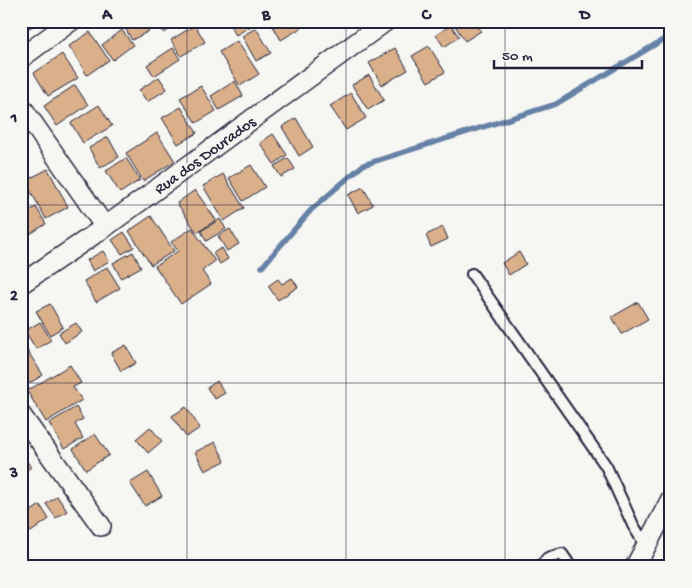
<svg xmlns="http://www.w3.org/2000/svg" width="692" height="588" font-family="'Gochi Hand',sans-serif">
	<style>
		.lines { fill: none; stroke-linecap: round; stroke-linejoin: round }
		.stream { stroke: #6681a6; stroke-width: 5.5 }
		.building { fill: #dab08b; stroke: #22223b }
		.lane-casing { stroke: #22223b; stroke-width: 14 }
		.street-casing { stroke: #22223b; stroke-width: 22 }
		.lane { stroke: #f6f6f2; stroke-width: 10 }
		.street { stroke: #f6f6f2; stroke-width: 19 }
		.grid { fill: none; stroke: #22223b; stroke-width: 1; stroke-opacity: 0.55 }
		.labels { text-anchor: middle; stroke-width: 4.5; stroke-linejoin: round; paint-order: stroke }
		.street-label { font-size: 16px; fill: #22223b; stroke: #f6f6f2 }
		.neatline { fill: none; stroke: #22223b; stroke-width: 2 }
		.grid-label { font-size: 16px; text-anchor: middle; font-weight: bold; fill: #22223b }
	</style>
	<rect width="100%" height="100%" fill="#f6f6f2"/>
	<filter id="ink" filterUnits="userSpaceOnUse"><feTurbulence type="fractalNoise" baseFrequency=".02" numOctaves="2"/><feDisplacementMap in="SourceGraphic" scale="10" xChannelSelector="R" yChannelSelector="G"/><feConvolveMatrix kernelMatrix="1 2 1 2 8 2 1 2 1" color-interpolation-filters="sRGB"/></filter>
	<g filter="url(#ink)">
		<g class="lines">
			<polyline class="stream" points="262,267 311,210 363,165 556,104 671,35"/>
		</g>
		<g class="building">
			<polygon points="21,21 37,21 38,23 21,33"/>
			<polygon points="121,21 143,21 149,31 132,40"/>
			<polygon points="157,21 183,21 164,33"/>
			<polygon points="227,21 257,21 258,22 236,35"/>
			<polygon points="270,21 297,21 301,28 281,40"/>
			<polygon points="452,21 475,21 481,31 465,41"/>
			<polygon points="195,25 205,42 181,56 171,40"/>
			<polygon points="451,25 459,37 444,47 436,35"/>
			<polygon points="256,28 271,53 256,61 242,36"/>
			<polygon points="122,30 133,45 113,60 102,45"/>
			<polygon points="90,32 109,60 87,75 69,46"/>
			<polygon points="237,41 259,74 240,86 219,52"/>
			<polygon points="429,46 445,72 428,82 412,56"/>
			<polygon points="173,48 180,59 154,76 147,65"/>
			<polygon points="395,48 408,70 382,85 369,63"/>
			<polygon points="62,54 78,78 48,96 34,73"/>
			<polygon points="369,75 384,100 368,110 352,85"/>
			<polygon points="159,77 167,89 147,102 139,90"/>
			<polygon points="235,81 243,96 219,110 211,96"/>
			<polygon points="75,85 88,105 57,126 44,106"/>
			<polygon points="201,86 216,111 196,123 180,98"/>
			<polygon points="351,93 366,118 346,130 330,106"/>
			<polygon points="99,105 112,126 83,143 71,123"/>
			<polygon points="181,107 197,133 178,144 162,118"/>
			<polygon points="296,118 313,147 299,156 282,127"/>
			<polygon points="157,133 175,161 143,181 126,153"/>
			<polygon points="273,134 287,155 274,164 260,143"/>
			<polygon points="108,137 119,157 100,168 89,148"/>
			<polygon points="126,158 140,180 120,193 106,171"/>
			<polygon points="288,158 295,169 281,177 274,166"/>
			<polygon points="251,165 265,187 243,201 229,178"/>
			<polygon points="48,169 68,207 46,219 25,181"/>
			<polygon points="223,174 244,208 224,221 203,186"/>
			<polygon points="363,187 373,205 358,213 348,195"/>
			<polygon points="195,190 216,220 197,233 177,203"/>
			<polygon points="36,207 46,224 30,234 21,216"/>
			<polygon points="151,216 174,251 151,265 129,231"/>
			<polygon points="220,219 226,229 206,241 201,231"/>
			<polygon points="443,227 448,239 431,247 426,235"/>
			<polygon points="192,228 215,261 202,271 211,284 181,304 155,266 178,251 171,242"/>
			<polygon points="230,229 239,244 227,251 218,236"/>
			<polygon points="124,232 134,247 122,254 112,240"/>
			<polygon points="222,248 228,259 220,264 213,253"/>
			<polygon points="103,251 109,261 93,271 87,260"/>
			<polygon points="133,252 141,267 121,278 113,263"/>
			<polygon points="519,252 526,264 509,275 502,263"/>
			<polygon points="107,267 120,288 96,302 84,281"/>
			<polygon points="292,278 298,287 278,300 268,286 278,279 282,284"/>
			<polygon points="638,302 648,319 622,334 612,317"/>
			<polygon points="50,304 63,327 50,335 36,311"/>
			<polygon points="40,322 51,340 36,349 25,331"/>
			<polygon points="76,323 82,332 65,343 59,333"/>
			<polygon points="21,341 43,375 23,387 21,385"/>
			<polygon points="126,345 136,363 121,371 111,353"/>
			<polygon points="70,365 81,383 73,387 82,400 46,422 27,391"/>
			<polygon points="217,381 225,393 215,399 207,388"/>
			<polygon points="76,407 83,419 75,424 83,438 64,449 49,423"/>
			<polygon points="186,407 200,428 186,437 172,416"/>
			<polygon points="150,427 162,441 148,453 136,439"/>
			<polygon points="95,434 109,455 86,470 73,449"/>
			<polygon points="215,442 225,461 205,471 195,452"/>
			<polygon points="26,460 31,467 21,474 21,463"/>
			<polygon points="148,472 162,496 145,506 130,483"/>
			<polygon points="57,496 67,511 56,518 46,504"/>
			<polygon points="40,505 49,519 31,532 21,518"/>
		</g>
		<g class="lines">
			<defs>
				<g id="lane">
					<polyline points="472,274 606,466 633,525 647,548"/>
					<polyline points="540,567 548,558 562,554 571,567"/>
				</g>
				<g id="street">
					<polyline points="21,58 71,21"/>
					<polyline points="21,106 105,227"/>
					<polyline points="21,284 105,227 386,21"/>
					<polyline points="21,415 101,526"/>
					<polyline points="635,567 671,499"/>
				</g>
			</defs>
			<use href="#lane" class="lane-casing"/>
			<use href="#street" class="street-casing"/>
			<use href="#lane" class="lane"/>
			<use href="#street" class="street"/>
		</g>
	</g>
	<path class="grid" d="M187,21V567M346,21V567M505,21V567M21,205H671M21,383H671"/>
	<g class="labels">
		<g class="street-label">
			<text transform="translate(204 154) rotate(-36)" y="6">Rua dos Dourados</text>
		</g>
	</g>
	<rect width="692" height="588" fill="none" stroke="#f6f6f2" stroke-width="55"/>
	<path d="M494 60v8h148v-8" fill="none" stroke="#22223b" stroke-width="2.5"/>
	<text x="502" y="60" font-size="15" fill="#22223b" stroke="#f6f6f2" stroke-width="4" paint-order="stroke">50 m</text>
	<rect x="28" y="28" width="636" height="532" class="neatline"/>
	<g class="grid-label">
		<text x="107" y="19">A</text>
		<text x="266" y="19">B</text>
		<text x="426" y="19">C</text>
		<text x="585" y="19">D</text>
		<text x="14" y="122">1</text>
		<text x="14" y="300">2</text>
		<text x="14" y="477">3</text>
	</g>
</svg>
